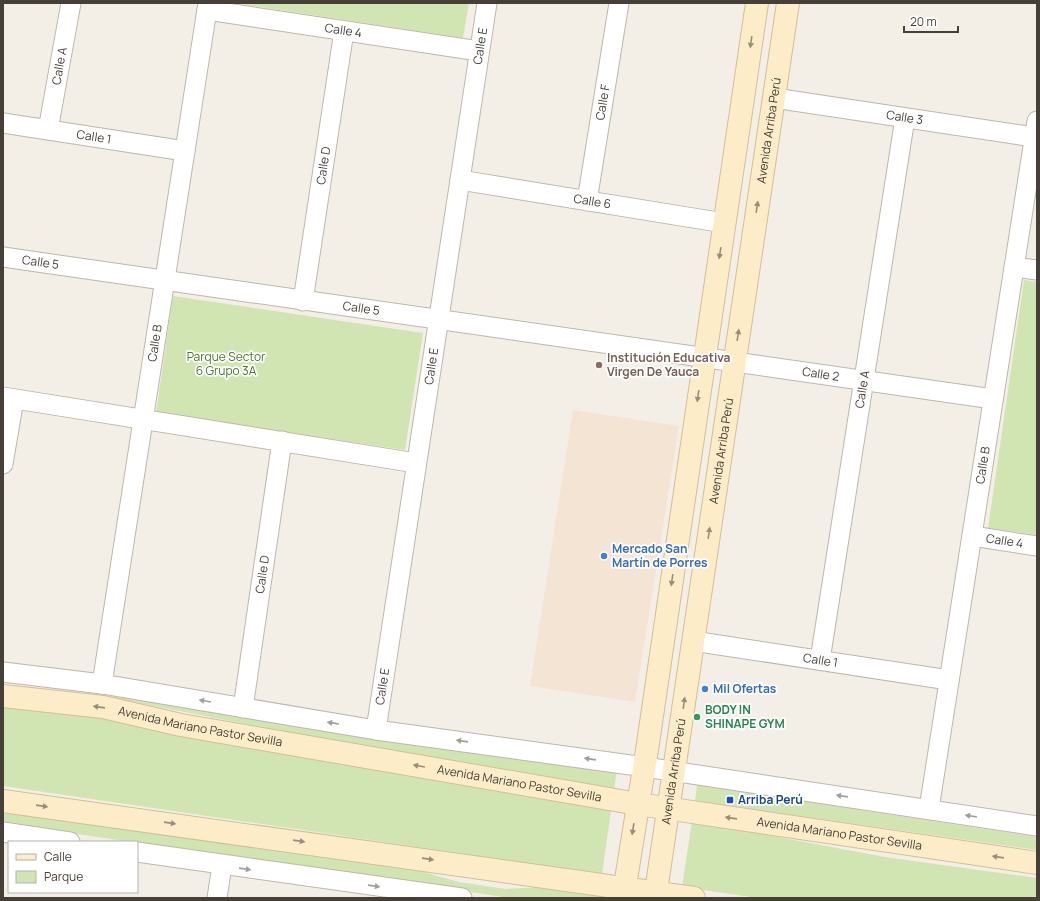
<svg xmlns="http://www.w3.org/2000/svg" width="1040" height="901" font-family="Manrope,sans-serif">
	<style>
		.commercial { fill: #f4e4d3 }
		.green { fill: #d1e5b2 }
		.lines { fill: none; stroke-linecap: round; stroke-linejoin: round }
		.street-casing { stroke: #beb6aa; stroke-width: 21 }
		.secondary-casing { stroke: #d1bf99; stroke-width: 24 }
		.street { stroke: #fff; stroke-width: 19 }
		.secondary { stroke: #fcecc8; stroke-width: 22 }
		.oneway { fill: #988d78 }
		.oneway2 { fill: #a29f9b }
		.education-dot { fill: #8d6e63; stroke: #fff; stroke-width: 1.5 }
		.shop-dot { fill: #3f7fe0; stroke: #fff; stroke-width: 1.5 }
		.leisure-dot { fill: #2e9e5b; stroke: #fff; stroke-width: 1.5 }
		.transit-dot { fill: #1a4fb4; stroke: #fff; stroke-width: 1.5 }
		.labels { text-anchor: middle; stroke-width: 3.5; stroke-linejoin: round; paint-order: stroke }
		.street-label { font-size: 12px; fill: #463f37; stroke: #fff }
		.park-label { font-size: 12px; fill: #4c752c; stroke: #fff }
		.education-label { font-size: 12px; font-weight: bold; fill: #785e54; stroke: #fff; text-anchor: start }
		.shop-label { font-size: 12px; font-weight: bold; fill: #366cbe; stroke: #fff; text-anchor: start }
		.leisure-label { font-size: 12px; font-weight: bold; fill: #27864d; stroke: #fff; text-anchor: start }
		.transit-label { font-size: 12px; font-weight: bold; fill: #164399; stroke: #fff; text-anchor: start }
	</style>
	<rect width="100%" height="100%" fill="#f3efe7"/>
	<polygon class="commercial" points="573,410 679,426 635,702 530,686"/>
	<g class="green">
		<polygon points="234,3 469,3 463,38"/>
		<polygon points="1024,280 1037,282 1037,535 988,528"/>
		<polygon points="173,296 423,333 405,450 156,413"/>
		<polygon points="82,692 617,770 614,790 338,742"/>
		<polygon points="3,702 101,716 154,729 611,811 602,874 3,786"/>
		<polygon points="697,785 1037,837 1037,850 695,801"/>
		<polygon points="3,808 406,867 459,882 505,889 547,887 599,895 598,898 510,898 3,823"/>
		<polygon points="692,821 885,857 1037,878 1037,898 758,898 682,887"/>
	</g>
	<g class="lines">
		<defs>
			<g id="street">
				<path id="s1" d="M207,10L479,51"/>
				<path id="s2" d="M774,98L1034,137"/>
				<path id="s3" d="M3,123L185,151"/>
				<path id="s4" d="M48,130L71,3"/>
				<path id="s5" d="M460,180L724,223"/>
				<path id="s6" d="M587,201L619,3"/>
				<path id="s7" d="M3,257L993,399"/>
				<polyline points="1014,267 1037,270"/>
				<path id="s8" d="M303,301L344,31"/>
				<polyline points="3,397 416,463"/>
				<polyline points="3,464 14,399"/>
				<path id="s9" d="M972,536L1037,546"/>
				<path id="s10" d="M693,641L949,680"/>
				<path id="s11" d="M820,660L905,118"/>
				<polyline points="3,672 102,684 376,730 645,767 1037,826"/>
				<path id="s12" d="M102,684L208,3"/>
				<path id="s13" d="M243,708L282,441"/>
				<path id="s14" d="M376,730L487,3"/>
				<path id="s15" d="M929,809L1037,121"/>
				<polyline points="3,832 70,842"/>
				<polyline points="137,852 462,898"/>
				<polyline points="217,898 222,865"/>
			</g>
			<g id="secondary">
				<path id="s16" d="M3,696L103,707L181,725L638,804L1037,863"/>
				<polyline points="3,801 694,898"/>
				<polyline points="623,898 647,750 757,3"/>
				<path id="s17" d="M655,898L788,3"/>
			</g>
		</defs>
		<use href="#street" class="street-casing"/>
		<use href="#secondary" class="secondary-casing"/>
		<use href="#street" class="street"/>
		<use href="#secondary" class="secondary"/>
	</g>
	<defs><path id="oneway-solid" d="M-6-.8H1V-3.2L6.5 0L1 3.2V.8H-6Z"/></defs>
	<g class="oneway">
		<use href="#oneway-solid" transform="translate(751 42) rotate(98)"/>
		<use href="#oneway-solid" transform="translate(757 207) rotate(-81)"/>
		<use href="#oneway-solid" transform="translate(720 253) rotate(99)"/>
		<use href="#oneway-solid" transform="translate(738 335) rotate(-81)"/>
		<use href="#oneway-solid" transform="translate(698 396) rotate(98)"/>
		<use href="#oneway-solid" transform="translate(709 533) rotate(-82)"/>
		<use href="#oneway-solid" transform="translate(672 580) rotate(98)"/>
		<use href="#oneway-solid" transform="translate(684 703) rotate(-82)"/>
		<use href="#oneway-solid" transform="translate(99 707) rotate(-172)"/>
		<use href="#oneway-solid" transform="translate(419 766) rotate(-170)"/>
		<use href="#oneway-solid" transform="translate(42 806) rotate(8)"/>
		<use href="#oneway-solid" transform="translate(731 818) rotate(-172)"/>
		<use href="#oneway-solid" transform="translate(170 823) rotate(8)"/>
		<use href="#oneway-solid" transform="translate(633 829) rotate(99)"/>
		<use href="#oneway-solid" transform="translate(299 841) rotate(8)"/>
		<use href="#oneway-solid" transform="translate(998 857) rotate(-172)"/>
		<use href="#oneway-solid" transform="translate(428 859) rotate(8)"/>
	</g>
	<g class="oneway2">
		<use href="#oneway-solid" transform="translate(205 701) rotate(-170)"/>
		<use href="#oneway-solid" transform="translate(333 723) rotate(-171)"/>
		<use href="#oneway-solid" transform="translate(462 741) rotate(-172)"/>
		<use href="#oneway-solid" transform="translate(590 759) rotate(-172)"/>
		<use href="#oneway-solid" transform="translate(842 796) rotate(-172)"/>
		<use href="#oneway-solid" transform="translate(971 816) rotate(-171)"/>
		<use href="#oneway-solid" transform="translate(245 869) rotate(8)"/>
		<use href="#oneway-solid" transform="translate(374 886) rotate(8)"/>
	</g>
	<circle class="education-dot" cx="599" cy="365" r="4"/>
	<g class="shop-dot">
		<circle cx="604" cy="556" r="4"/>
		<circle cx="705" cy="689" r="4"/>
	</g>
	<circle class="leisure-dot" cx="697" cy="717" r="4"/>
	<rect class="transit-dot" x="726" y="796" width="8" height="8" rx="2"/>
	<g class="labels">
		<g class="street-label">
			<text dy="4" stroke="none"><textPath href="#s1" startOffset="138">Calle 4</textPath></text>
			<text dy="4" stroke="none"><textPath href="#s14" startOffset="692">Calle E</textPath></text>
			<text dy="4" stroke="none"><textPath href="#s4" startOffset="65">Calle A</textPath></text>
			<text dy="4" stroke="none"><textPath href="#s6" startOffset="100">Calle F</textPath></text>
			<text dy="4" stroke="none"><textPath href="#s2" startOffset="132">Calle 3</textPath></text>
			<text dy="4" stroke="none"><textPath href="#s17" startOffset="776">Avenida Arriba Perú</textPath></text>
			<text dy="4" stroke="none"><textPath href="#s3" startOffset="92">Calle 1</textPath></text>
			<text dy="4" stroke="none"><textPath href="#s8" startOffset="137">Calle D</textPath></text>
			<text dy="4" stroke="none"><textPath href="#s5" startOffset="134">Calle 6</textPath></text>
			<text dy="4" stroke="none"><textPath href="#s7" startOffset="38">Calle 5</textPath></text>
			<text dy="4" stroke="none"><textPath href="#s7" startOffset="362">Calle 5</textPath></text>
			<text dy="4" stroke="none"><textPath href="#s12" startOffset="345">Calle B</textPath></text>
			<text dy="4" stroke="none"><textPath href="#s14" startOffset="368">Calle E</textPath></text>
			<text dy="4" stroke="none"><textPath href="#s7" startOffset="826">Calle 2</textPath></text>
			<text dy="4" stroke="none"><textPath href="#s11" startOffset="274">Calle A</textPath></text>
			<text dy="4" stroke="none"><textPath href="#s17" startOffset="452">Avenida Arriba Perú</textPath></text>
			<text dy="4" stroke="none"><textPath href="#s15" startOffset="348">Calle B</textPath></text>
			<text dy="4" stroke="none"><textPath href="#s9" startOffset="33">Calle 4</textPath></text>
			<text dy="4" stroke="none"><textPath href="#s13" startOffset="135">Calle D</textPath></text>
			<text dy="4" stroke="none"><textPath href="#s10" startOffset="129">Calle 1</textPath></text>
			<text dy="4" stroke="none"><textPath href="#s14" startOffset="44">Calle E</textPath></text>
			<text dy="4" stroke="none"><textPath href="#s16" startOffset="200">Avenida Mariano Pastor Sevilla</textPath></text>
			<text dy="4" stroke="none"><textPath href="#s17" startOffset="128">Avenida Arriba Perú</textPath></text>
			<text dy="4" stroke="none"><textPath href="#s16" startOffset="524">Avenida Mariano Pastor Sevilla</textPath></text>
			<text dy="4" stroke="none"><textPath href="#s16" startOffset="848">Avenida Mariano Pastor Sevilla</textPath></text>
		</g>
		<g class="park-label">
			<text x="226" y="361">Parque Sector<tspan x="226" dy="14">6 Grupo 3A</tspan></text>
		</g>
		<g class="education-label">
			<text x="607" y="362">Institución Educativa<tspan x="607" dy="14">Virgen De Yauca</tspan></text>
		</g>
		<g class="shop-label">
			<text x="612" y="553">Mercado San<tspan x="612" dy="14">Martín de Porres</tspan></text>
			<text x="713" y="693">Mil Ofertas</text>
		</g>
		<g class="leisure-label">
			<text x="705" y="714">BODY IN<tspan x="705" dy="14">SHINAPE GYM</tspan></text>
		</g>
		<g class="transit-label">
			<text x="738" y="804">Arriba Perú</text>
		</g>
	</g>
	<rect width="1040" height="901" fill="none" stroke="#463f37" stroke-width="8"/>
	<rect x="8" y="841" width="130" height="52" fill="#ffffff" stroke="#b5b2af"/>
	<rect x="16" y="854" width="20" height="6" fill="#fcecc8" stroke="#b5b2af"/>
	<text x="44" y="861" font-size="12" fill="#463f37">Calle</text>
	<rect x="16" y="871" width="20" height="12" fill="#d1e5b2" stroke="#b5b2af"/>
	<text x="44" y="881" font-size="12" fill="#463f37">Parque</text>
	<path d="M904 26v6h54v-6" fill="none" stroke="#463f37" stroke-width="2"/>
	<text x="910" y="26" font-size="12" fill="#463f37" stroke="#ffffff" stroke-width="3" paint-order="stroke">20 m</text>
</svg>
